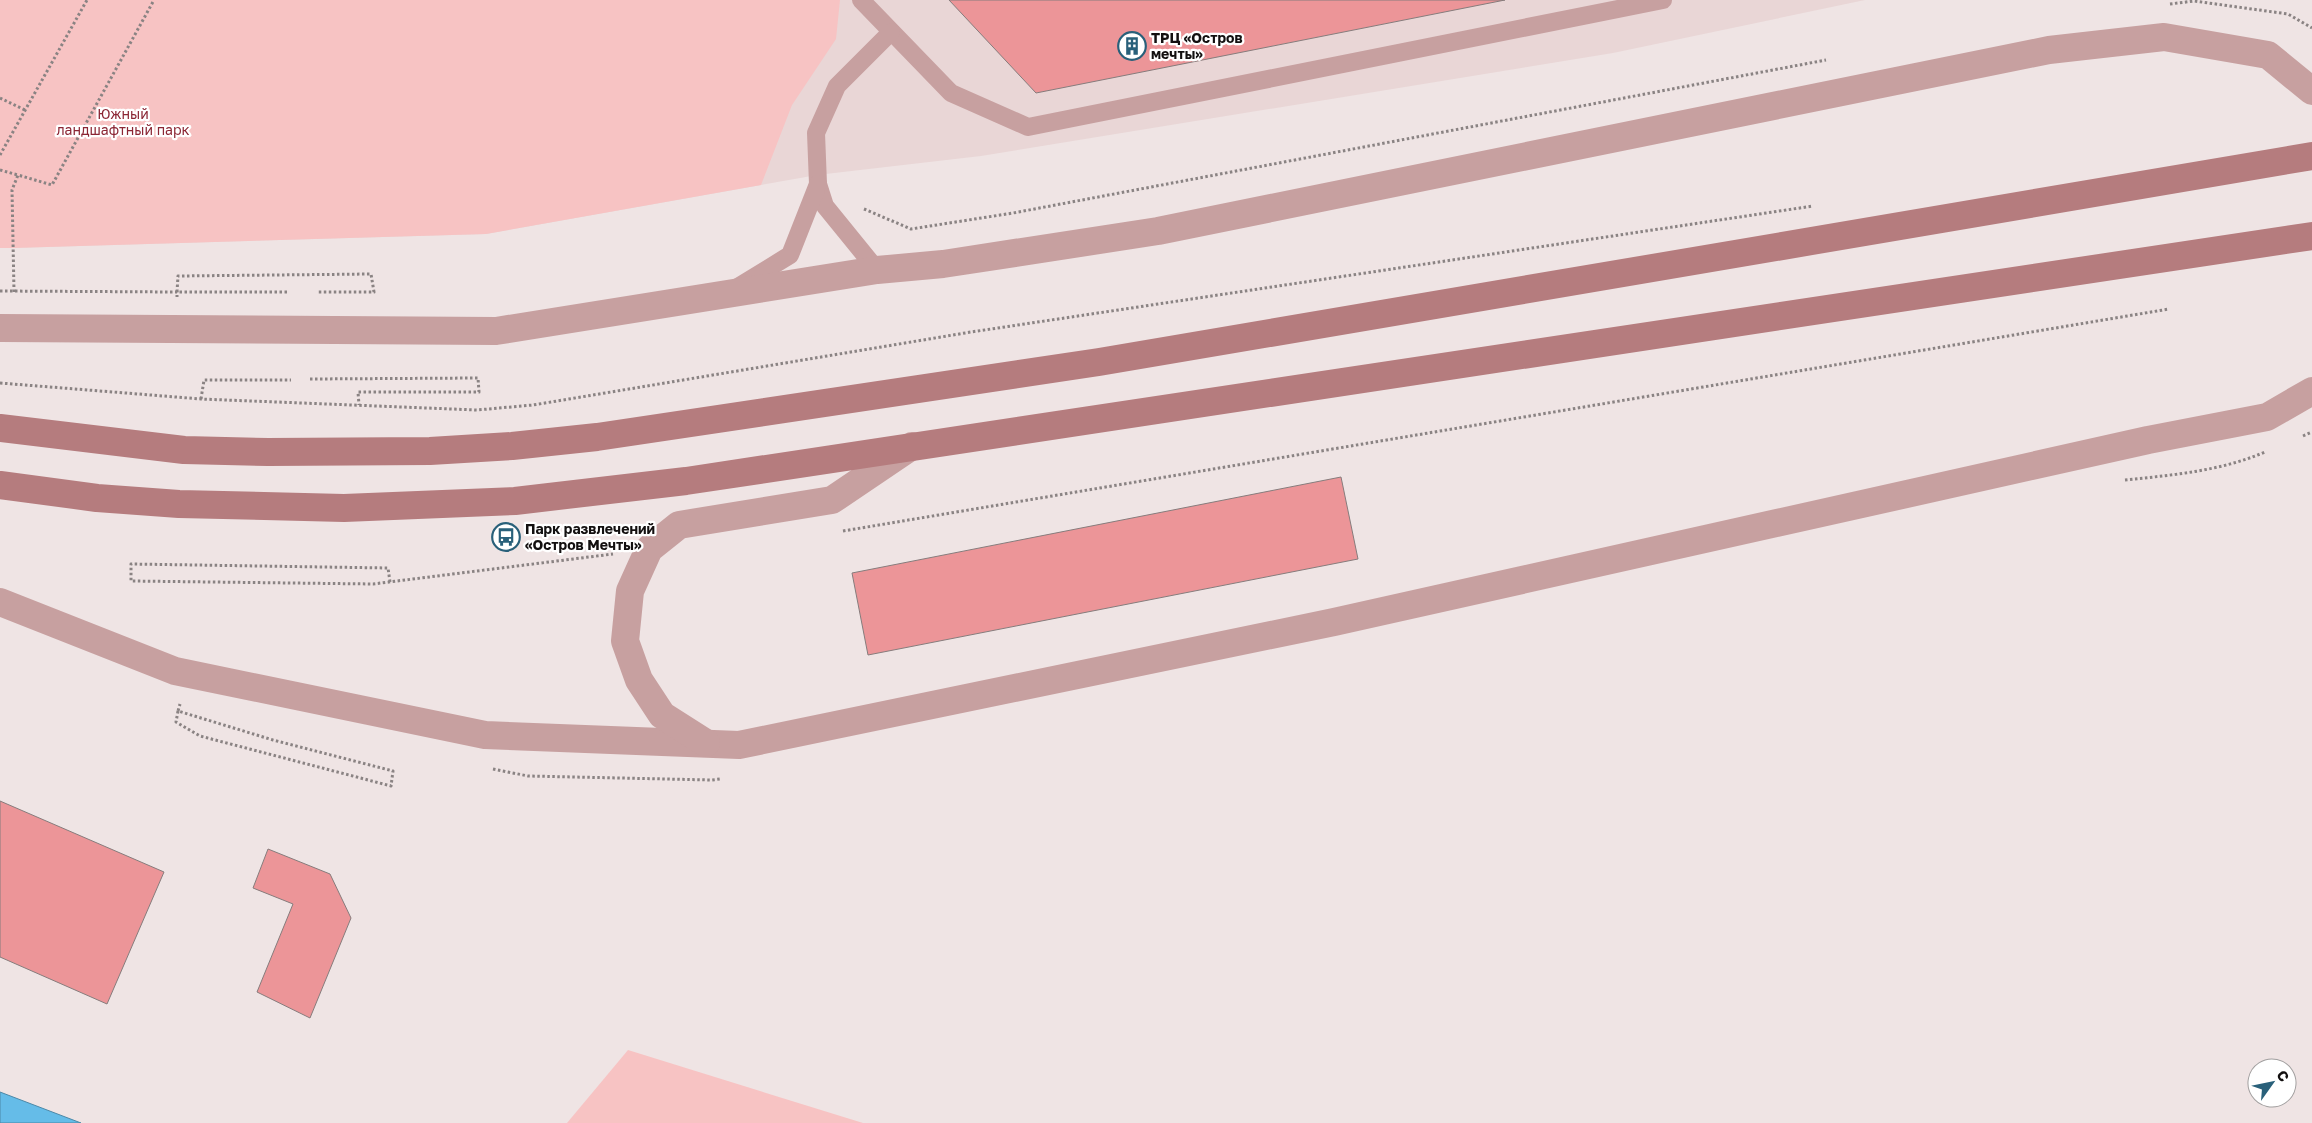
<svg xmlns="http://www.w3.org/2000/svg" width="2312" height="1123" font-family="'Golos Text',sans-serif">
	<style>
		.built { fill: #e9d6d6 }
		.green { fill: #f7c3c3 }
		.water { fill: #65bce8; stroke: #4c88a7 }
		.building { fill: #ec9598; stroke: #867c7c }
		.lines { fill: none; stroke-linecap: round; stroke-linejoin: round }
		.path { stroke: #8a8383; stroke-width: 3; stroke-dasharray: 2.5 2.5; stroke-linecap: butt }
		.lane { stroke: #c7a0a0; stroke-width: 18 }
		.street { stroke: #c7a0a0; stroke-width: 28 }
		.secondary { stroke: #b57c7e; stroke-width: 28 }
		.labels { text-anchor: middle; stroke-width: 4.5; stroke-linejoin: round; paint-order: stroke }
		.poi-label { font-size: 14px; font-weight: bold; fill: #131010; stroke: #fff; text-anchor: start }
		.park-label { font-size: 14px; fill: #8b2634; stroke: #fff }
	</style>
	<rect width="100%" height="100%" fill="#efe4e4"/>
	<polygon class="built" points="0,0 1865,0 1613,53 981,156 817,175 486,234 13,248 0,248"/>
	<g class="green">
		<polygon points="0,0 840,0 836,39 792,105 761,185 486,234 13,248 0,248"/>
		<polygon points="628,1050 863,1123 567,1123"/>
	</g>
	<polygon class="water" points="0,1092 81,1123 0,1123"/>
	<g class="building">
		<polygon points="949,0 1505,0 1036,93"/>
		<polygon points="1341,477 1358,559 868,655 852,573"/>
		<polygon points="0,801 164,872 107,1004 0,957"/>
		<polygon points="268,849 330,874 351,918 310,1018 257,992 293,904 253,888"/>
	</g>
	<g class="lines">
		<g class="path">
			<polyline points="2170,4 2194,1 2288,14 2312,28"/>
			<polyline points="0,98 25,110"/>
			<polyline points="0,155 87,0"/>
			<polyline points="0,170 18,175"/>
			<polyline points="864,209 911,229 1013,213 1826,60"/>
			<polyline points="0,291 177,292 177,297"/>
			<polyline points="14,292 12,190 18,175 52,185 154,0"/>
			<polyline points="287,292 177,292 178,276 371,274 374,292 317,292"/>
			<polyline points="310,379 478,378 479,392 358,392 359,405"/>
			<polyline points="0,383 201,399 477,410 533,405 971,332 1813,206"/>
			<polyline points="201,399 204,380 291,380"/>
			<polyline points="2303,436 2312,432"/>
			<path d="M2125,480C2173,475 2221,471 2265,452"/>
			<polyline points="843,531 2169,309"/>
			<polyline points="390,582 388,568 131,564 131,581 373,584 613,554"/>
			<polyline points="178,711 176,722 200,736 391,786 393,771 273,740 178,711 180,704"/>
			<polyline points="493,769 528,776 712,780 720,779"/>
		</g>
		<g class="lane">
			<polyline points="861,0 951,93 1028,127 1663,0"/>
			<polyline points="877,270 825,206 818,184 816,133 837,86 891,32"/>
			<polyline points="738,287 790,255 818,184"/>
		</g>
		<g class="street">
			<polyline points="0,328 496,331 877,270 943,264 1158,231 2049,50 2164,37 2268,55 2312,91"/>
			<polyline points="0,602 175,671 485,735 739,745 1334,622 2148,440 2267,417 2312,391"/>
			<polyline points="706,743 662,715 639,680 625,641 630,591 649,549 679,525 832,500 912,446"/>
		</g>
		<g class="secondary">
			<polyline points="0,428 184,450 268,452 430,451 512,446 597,437 1099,362 2312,156"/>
			<polyline points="0,485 97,498 179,504 344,508 515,501 686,481 2312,236"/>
		</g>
	</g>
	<defs>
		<symbol id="building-ring" viewBox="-11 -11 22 22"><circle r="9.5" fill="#fff" stroke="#29607a" stroke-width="1.5"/><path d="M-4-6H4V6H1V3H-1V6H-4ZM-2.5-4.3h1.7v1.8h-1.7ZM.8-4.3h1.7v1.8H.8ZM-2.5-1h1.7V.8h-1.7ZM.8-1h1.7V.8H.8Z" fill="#29607a"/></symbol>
		<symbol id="bus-ring" viewBox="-11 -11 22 22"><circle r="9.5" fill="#fff" stroke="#29607a" stroke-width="1.5"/><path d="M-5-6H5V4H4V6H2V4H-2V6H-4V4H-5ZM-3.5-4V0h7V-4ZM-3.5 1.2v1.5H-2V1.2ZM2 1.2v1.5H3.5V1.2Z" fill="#29607a"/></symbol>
	</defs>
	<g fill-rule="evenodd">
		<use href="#building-ring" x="1116" y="30" width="32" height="32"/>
		<use href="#bus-ring" x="490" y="521" width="32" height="32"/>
	</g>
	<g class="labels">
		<g class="poi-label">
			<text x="1151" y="43">ТРЦ «Остров<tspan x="1151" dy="16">мечты»</tspan></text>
			<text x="525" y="534">Парк развлечений<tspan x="525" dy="16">«Остров Мечты»</tspan></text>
		</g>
		<g class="park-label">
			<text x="123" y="119">Южный<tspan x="123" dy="16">ландшафтный парк</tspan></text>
		</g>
	</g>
	<g transform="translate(2272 1083) rotate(57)"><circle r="24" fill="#ffffff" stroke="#a19f9f"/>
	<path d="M0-4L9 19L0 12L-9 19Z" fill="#29607a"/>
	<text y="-8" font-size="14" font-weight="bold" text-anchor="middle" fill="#131010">С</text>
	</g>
</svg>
